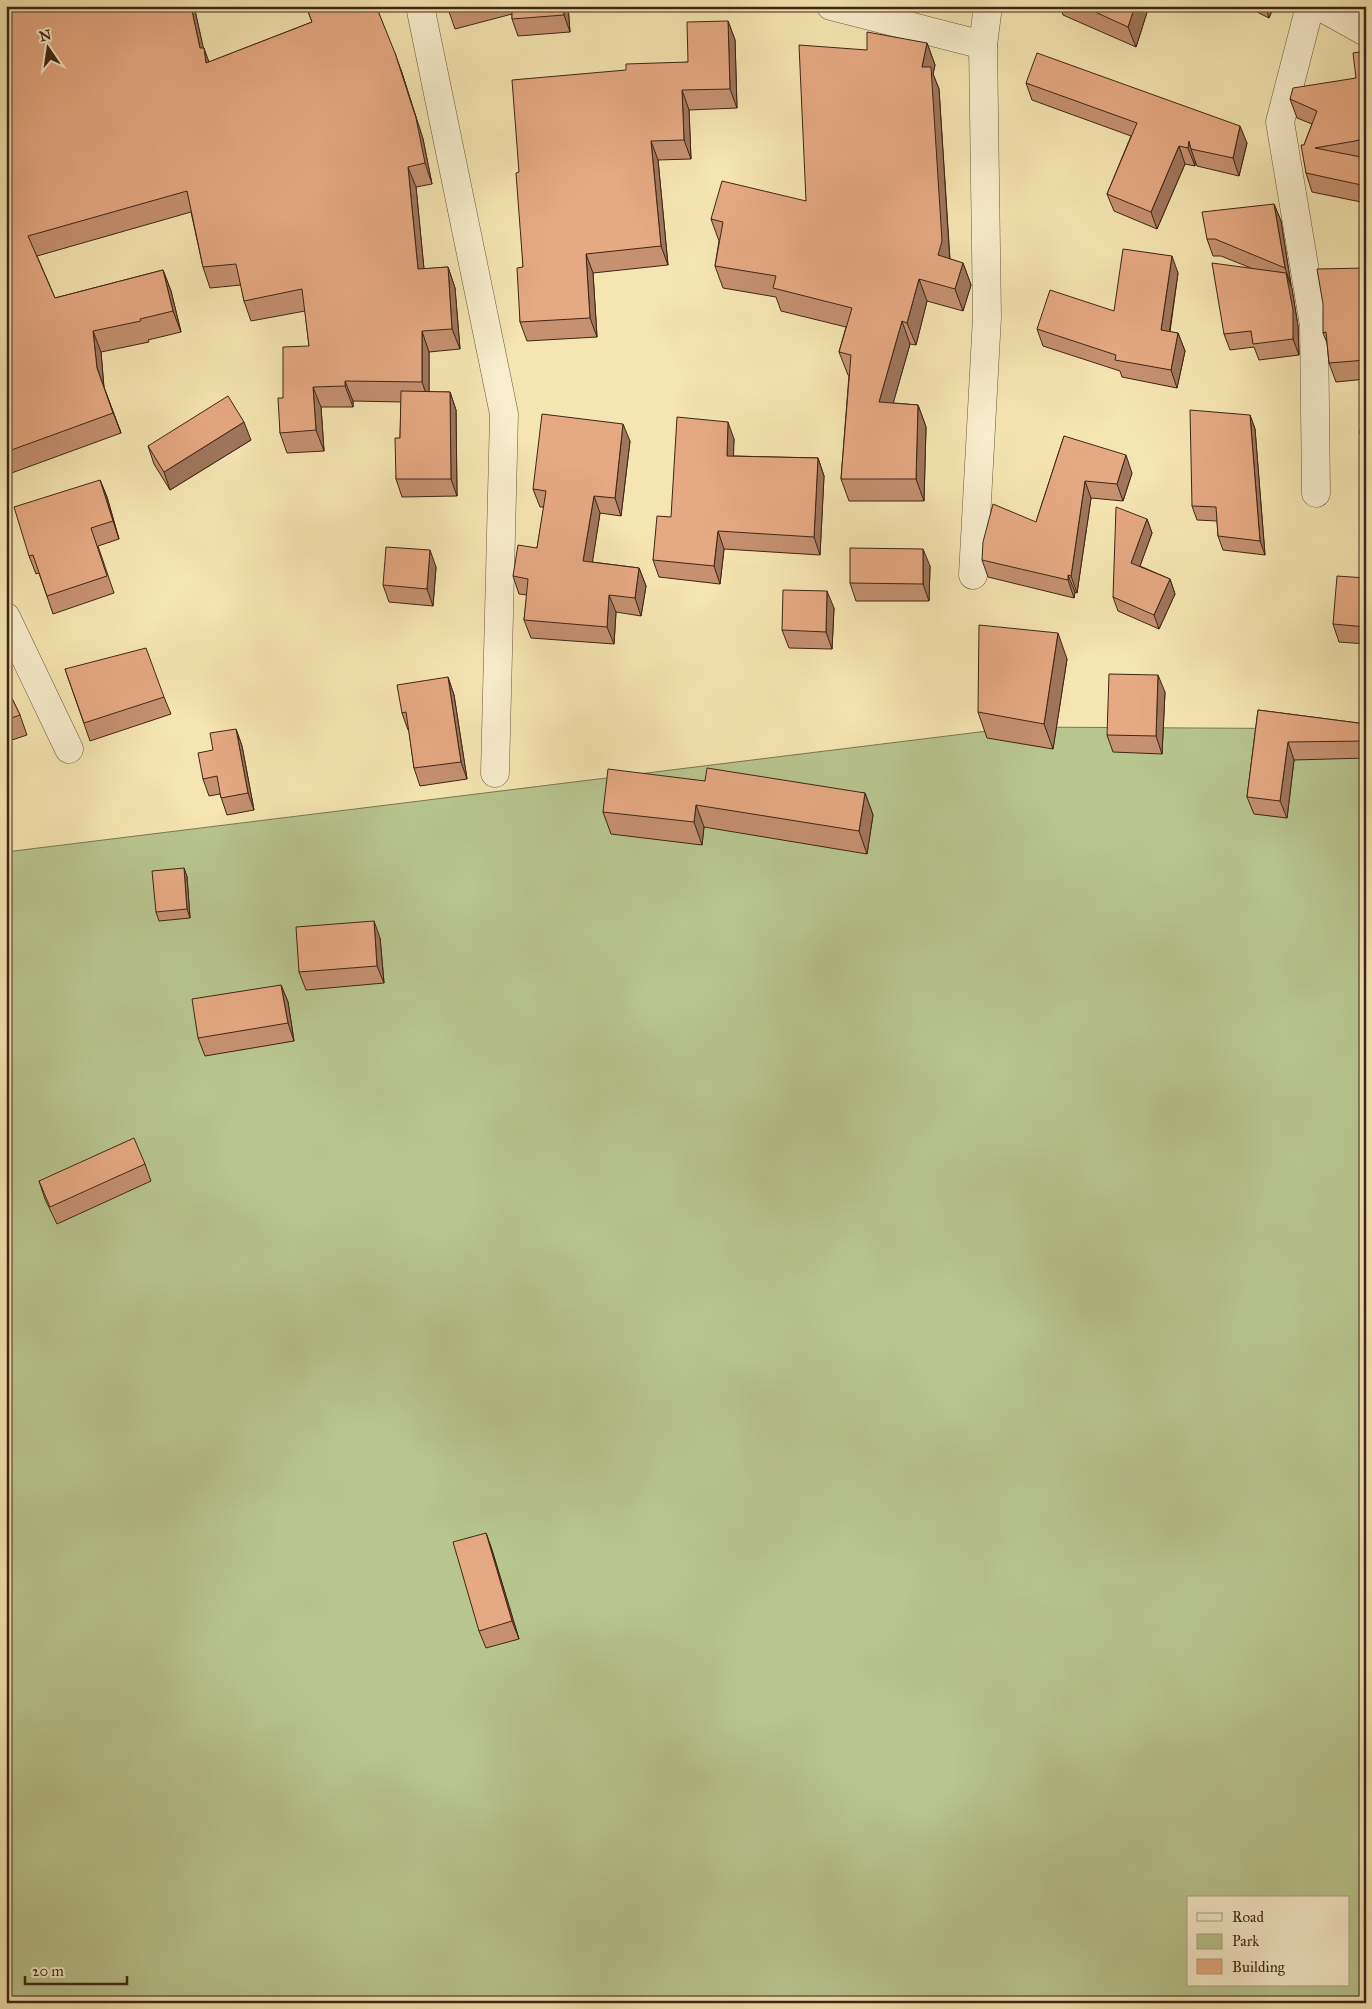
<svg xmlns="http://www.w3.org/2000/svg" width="1372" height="2009" font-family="'IM FELL Great Primer',serif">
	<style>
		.green { fill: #b8c58f; stroke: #7b7552; fill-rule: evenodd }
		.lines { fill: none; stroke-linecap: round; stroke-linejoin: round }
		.minor-casing { stroke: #6c553d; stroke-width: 29 }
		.minor { stroke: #f8eecd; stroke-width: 28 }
		.wall { fill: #c59171; stroke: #3e2516 }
		.shaded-wall { fill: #a0765c; stroke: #3e2516 }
		.building { fill: #e5a983; stroke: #3e2516 }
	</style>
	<rect width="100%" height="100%" fill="#f5e5b2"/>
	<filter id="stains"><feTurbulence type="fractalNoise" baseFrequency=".004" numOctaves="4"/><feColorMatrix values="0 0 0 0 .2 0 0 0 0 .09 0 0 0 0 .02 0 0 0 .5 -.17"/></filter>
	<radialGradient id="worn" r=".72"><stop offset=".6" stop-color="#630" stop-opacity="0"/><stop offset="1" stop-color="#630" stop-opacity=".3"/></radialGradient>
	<path class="green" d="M1020,727L1366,729V2003H6V852ZM1188,1898H1348V1985H1188Z"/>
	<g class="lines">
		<defs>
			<g id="minor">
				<polyline points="420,6 504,414 495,773"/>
				<polyline points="831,6 983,45"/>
				<polyline points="1310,6 1280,122 1314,325 1316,493"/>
				<polyline points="1319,6 1366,32"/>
				<polyline points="973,575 987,317 983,45 988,6"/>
				<polyline points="6,617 69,749"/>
			</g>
		</defs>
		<use href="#minor" class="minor-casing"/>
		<use href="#minor" class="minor"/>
	</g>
	<g class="wall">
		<polygon points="6,6 194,6 203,48 209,62 312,22 306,6 376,6 402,73 423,139 432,184 416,187 424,269 448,267 455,288 460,349 429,352 429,392 450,392 456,410 457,496 402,497 396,479 400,438 401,402 353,401 353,407 321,407 324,451 287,453 280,433 283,398 309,346 305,311 251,321 244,301 241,285 210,288 203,267 191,212 37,256 55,298 163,270 171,291 181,332 148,340 149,342 101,352 104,388 121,433 6,475"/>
		<polygon points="447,6 568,6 570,32 518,36 512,19 512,14 455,29"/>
		<polygon points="940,6 969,6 969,8"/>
		<polygon points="1060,6 1149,6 1136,47 1063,15"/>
		<polygon points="1245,6 1274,6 1269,18"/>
		<polygon points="728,21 735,40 737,108 689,110 691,159 658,160 668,265 593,273 597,337 527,341 520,322 523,267 519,172 626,70 688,62"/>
		<polygon points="927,43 935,65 933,74 939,89 950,259 963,263 971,285 963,311 927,301 916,345 910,344 893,403 918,405 926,427 924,501 849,501 841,479 849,375 848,375 839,352 846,327 781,311 776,297 723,288 715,266 719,241 711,219 806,201 867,50"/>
		<polygon points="1366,51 1366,203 1312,192 1306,173 1304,145 1312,124 1297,118 1290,99 1356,78"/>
		<polygon points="1026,83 1247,143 1239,176 1197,166 1195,161 1195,166 1185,164 1157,229 1114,211 1107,194 1131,136 1032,100"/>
		<polygon points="1274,204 1281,221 1291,285 1292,289 1298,326 1299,355 1259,360 1254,347 1230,350 1224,334 1251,268 1221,256 1213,256 1207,239"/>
		<polygon points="1366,268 1366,449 1360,433 1366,379 1336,382 1329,363 1327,343 1323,333"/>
		<polygon points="1178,273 1170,332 1178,333 1185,351 1177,388 1122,377 1120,371 1043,346 1037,329 1114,311"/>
		<polygon points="1250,415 1255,429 1265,555 1223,550 1218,536 1217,521 1197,520 1192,506"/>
		<polygon points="1064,436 1132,473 1123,501 1091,498 1077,593 1075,592 1074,598 988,577 982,560 1036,522"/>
		<polygon points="734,439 733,456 818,458 824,476 820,555 724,549 720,584 659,577 653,560 671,517"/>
		<polygon points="251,440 170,490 154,464 148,446"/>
		<polygon points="630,441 621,516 600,513 592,562 639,568 646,586 641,616 616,612 614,644 531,638 524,620 527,595 519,594 513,576 537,548 544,507 540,507 533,489"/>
		<polygon points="100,480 107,497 119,539 98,546 114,593 53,614 39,573 36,574 29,556"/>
		<polygon points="1147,519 1152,533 1140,566 1170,579 1175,594 1159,629 1118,611 1113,597"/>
		<polygon points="930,566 929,601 856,601 850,583"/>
		<polygon points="436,567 433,606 389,602 383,585"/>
		<polygon points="1366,578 1366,644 1339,642 1333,624"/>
		<polygon points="834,608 832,649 789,648 782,630"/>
		<polygon points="1067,659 1053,749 987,738 978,712"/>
		<polygon points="65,669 164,697 171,714 90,741"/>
		<polygon points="448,677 454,695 467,779 420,786 414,768 409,730 408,730 402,713"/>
		<polygon points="6,686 20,715 27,735 6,742"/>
		<polygon points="1165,692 1162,754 1113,752 1107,735"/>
		<polygon points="1258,710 1366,724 1366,758 1294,760 1287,818 1254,814 1247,797"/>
		<polygon points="236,729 242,746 254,810 227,815 220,794 209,796 203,779 213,750"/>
		<polygon points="705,781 865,793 873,815 867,854 704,827 702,845 611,834 603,812"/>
		<polygon points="184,868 187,877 190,918 159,921 156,912"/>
		<polygon points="380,938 384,983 306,990 299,972"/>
		<polygon points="281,985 288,1002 294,1041 205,1056 198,1038"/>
		<polygon points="145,1164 151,1181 57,1224 45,1199 39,1181"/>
		<polygon points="486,1533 492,1550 519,1639 486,1648 479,1631"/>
	</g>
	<g class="shaded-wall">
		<polygon points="191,6 194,6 205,55 204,48 211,68 207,65 200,48"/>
		<polygon points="563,6 568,6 570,32 564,15"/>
		<polygon points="1135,6 1149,6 1136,47 1128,27"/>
		<polygon points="1265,6 1274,6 1269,18"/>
		<polygon points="728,21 735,40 737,108 730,89"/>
		<polygon points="927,43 935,65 933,74 939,89 950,264 938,255 922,67"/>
		<polygon points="395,53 402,73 423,139 432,184 425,163"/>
		<polygon points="682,90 689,110 691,159 684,140"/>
		<polygon points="1240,126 1247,143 1239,176 1233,158"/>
		<polygon points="651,141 658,160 668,265 661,246"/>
		<polygon points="1189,141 1191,149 1195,161 1195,166 1188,148"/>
		<polygon points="1179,146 1185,164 1157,229 1151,212"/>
		<polygon points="408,167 416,187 426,290 418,269"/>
		<polygon points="1274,204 1281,221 1291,285 1285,268"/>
		<polygon points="586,254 593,273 597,337 590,318"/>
		<polygon points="1172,256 1178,273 1167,348 1161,330"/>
		<polygon points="963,263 971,285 963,311 955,289"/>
		<polygon points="448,267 455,288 460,349 452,329"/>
		<polygon points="163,270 171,291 181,332 173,311"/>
		<polygon points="1286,273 1292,289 1298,326 1299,355 1293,339"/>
		<polygon points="919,279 927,301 916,345 907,323"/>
		<polygon points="902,321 910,344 887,425 879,402"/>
		<polygon points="93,331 101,352 104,388 121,433 97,368"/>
		<polygon points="422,331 429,352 429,402 422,382"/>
		<polygon points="1178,333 1185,351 1177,388 1171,370"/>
		<polygon points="345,381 353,401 353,407 345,386"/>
		<polygon points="313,387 321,407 324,451 316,430"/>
		<polygon points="450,392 456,410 457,496 451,479"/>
		<polygon points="918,405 926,427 924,501 916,479"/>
		<polygon points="1250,415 1255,429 1265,555 1260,541"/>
		<polygon points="244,422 251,440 170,490 164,472"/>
		<polygon points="728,422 734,439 733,473 727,456"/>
		<polygon points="623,424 630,441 621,516 615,498"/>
		<polygon points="1126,455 1132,473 1123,501 1117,484"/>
		<polygon points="818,458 824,476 820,555 814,537"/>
		<polygon points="100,480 107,497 119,539 113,521"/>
		<polygon points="1085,481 1091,498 1077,593 1071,576"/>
		<polygon points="594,496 600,513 590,578 583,561"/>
		<polygon points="1147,519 1152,533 1136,577 1131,563"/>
		<polygon points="718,531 724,549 720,584 714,566"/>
		<polygon points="923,549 930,566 929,601 923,584"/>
		<polygon points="430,550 436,567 433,606 427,589"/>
		<polygon points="639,568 646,586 641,616 635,598"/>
		<polygon points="1068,575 1075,592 1074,598 1068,580"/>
		<polygon points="1170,579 1175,594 1159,629 1154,615"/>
		<polygon points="827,591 834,608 832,649 826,632"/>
		<polygon points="609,595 616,612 614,644 607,627"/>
		<polygon points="1058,633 1067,659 1053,749 1044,724"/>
		<polygon points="1158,675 1165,692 1162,754 1156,736"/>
		<polygon points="448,677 454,695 467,779 461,762"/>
		<polygon points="236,729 242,746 254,810 248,793"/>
		<polygon points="1288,742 1294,760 1287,818 1280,801"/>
		<polygon points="865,793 873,815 867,854 859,831"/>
		<polygon points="696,805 704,827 702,845 694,822"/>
		<polygon points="184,868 187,877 190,918 187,909"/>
		<polygon points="374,921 380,938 384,983 377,966"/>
		<polygon points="281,985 288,1002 294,1041 288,1023"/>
		<polygon points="486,1533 492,1550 519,1639 512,1621"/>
	</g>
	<g class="building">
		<polygon points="6,6 191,6 200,48 204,48 206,63 312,22 306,6 376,6 395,53 416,118 425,163 408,167 418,269 448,267 452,329 422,331 422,382 345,381 345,386 313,387 316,430 280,433 278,398 283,398 283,347 309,346 302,289 244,301 236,264 203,267 187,191 28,236 55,298 163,270 173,311 140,319 141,321 93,331 97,368 113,413 6,452"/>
		<polygon points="447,6 470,6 448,12"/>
		<polygon points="512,6 563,6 564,15 512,19"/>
		<polygon points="1082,6 1135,6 1128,27"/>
		<polygon points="728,21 730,89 682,90 684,140 651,141 661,246 586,254 590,318 520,322 517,268 523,267 516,173 519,172 512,80 626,70 626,64 688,62 687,22"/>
		<polygon points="867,32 927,43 922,67 931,67 942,241 938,255 963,263 955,289 919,279 907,323 902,321 879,402 918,405 916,479 841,479 851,355 839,352 852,308 773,288 776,276 715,266 723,222 711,219 722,181 806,201 799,45 867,50"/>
		<polygon points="1366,51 1366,139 1315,148 1366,158 1366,186 1306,173 1301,145 1304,145 1317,111 1290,99 1293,88 1356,78 1353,53"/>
		<polygon points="1037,53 1240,126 1233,158 1191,149 1189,141 1188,148 1179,146 1151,212 1107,194 1137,123 1026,83"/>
		<polygon points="1274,204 1285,268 1215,239 1207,239 1202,212"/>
		<polygon points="1123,249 1172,256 1161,330 1178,333 1171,370 1115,360 1116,355 1037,329 1050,290 1114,311"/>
		<polygon points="1212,263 1286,273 1293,310 1293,339 1253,344 1251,331 1224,334"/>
		<polygon points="1366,268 1366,360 1329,363 1326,332 1323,333 1323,304 1317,269"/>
		<polygon points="1366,379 1366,434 1360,433"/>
		<polygon points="401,391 450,392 451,479 396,479 395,438 400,438"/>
		<polygon points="228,396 244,422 164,472 148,446"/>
		<polygon points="1190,410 1250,415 1260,541 1218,536 1216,507 1192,506"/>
		<polygon points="542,414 623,424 615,498 594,496 583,561 639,568 635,598 609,595 607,627 524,620 528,579 513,576 518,545 537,548 546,491 533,489"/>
		<polygon points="677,417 728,422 727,456 818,458 814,537 718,531 714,566 653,560 657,516 671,517"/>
		<polygon points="1064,436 1126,455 1117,484 1085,481 1071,576 1068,575 1068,580 982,560 983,542 993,504 1036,522"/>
		<polygon points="100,480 113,521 91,528 107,576 47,596 33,555 29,556 14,507"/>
		<polygon points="1116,507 1147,519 1131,563 1170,579 1154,615 1113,597"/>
		<polygon points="386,547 430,550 427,589 383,585"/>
		<polygon points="850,548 923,549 923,584 850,583"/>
		<polygon points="1337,576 1366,578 1366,627 1333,624"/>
		<polygon points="783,590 827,591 826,632 782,630"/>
		<polygon points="979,625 1058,633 1044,724 978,712"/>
		<polygon points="146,648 164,697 84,723 65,669"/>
		<polygon points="1109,674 1158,675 1156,736 1107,735"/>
		<polygon points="448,677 461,762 414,768 406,712 402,713 397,685"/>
		<polygon points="6,686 20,715 6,720"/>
		<polygon points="1258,710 1366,724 1366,741 1288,742 1280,801 1247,797"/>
		<polygon points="236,729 248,793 221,798 217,776 203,779 198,753 213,750 210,733"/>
		<polygon points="707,768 865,793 859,831 696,805 694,822 603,812 608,769 705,781"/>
		<polygon points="184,868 187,909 156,912 152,871"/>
		<polygon points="374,921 377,966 299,972 296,927"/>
		<polygon points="281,985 288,1023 198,1038 192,999"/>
		<polygon points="134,1138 145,1164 50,1207 39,1181"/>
		<polygon points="486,1533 512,1621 479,1631 453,1542"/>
	</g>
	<rect width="1372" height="2009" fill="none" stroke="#f5e5b2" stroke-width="25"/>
	<rect x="8" y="8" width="1357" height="1994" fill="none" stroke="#3e2516" stroke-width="2.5"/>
	<rect x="12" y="12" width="1347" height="1984" fill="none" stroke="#3e2516"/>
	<rect x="1187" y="1896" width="162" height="90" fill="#f8eecd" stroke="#ae9e84"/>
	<rect x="1197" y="1913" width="25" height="8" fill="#f8eecd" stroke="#ae9e84"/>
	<text x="1232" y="1922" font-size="15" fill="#3e2516">Road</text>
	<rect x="1197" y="1934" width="25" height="15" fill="#b8c58f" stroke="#ae9e84"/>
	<text x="1232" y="1946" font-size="15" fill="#3e2516">Park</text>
	<rect x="1197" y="1959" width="25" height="15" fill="#e5a983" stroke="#ae9e84"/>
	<text x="1232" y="1972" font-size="15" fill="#3e2516">Building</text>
	<g transform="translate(48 48) rotate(347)" stroke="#f8eecd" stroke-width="4" paint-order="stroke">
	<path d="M0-4L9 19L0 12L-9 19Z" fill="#3e2516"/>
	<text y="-8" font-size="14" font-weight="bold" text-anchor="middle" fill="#3e2516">N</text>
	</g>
	<path d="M25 1976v8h102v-8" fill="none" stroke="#3e2516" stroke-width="2.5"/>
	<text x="32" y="1976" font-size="15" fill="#3e2516" stroke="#f8eecd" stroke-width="4" paint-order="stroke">20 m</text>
	<rect width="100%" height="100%" filter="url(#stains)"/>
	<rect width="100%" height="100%" fill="url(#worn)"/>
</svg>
